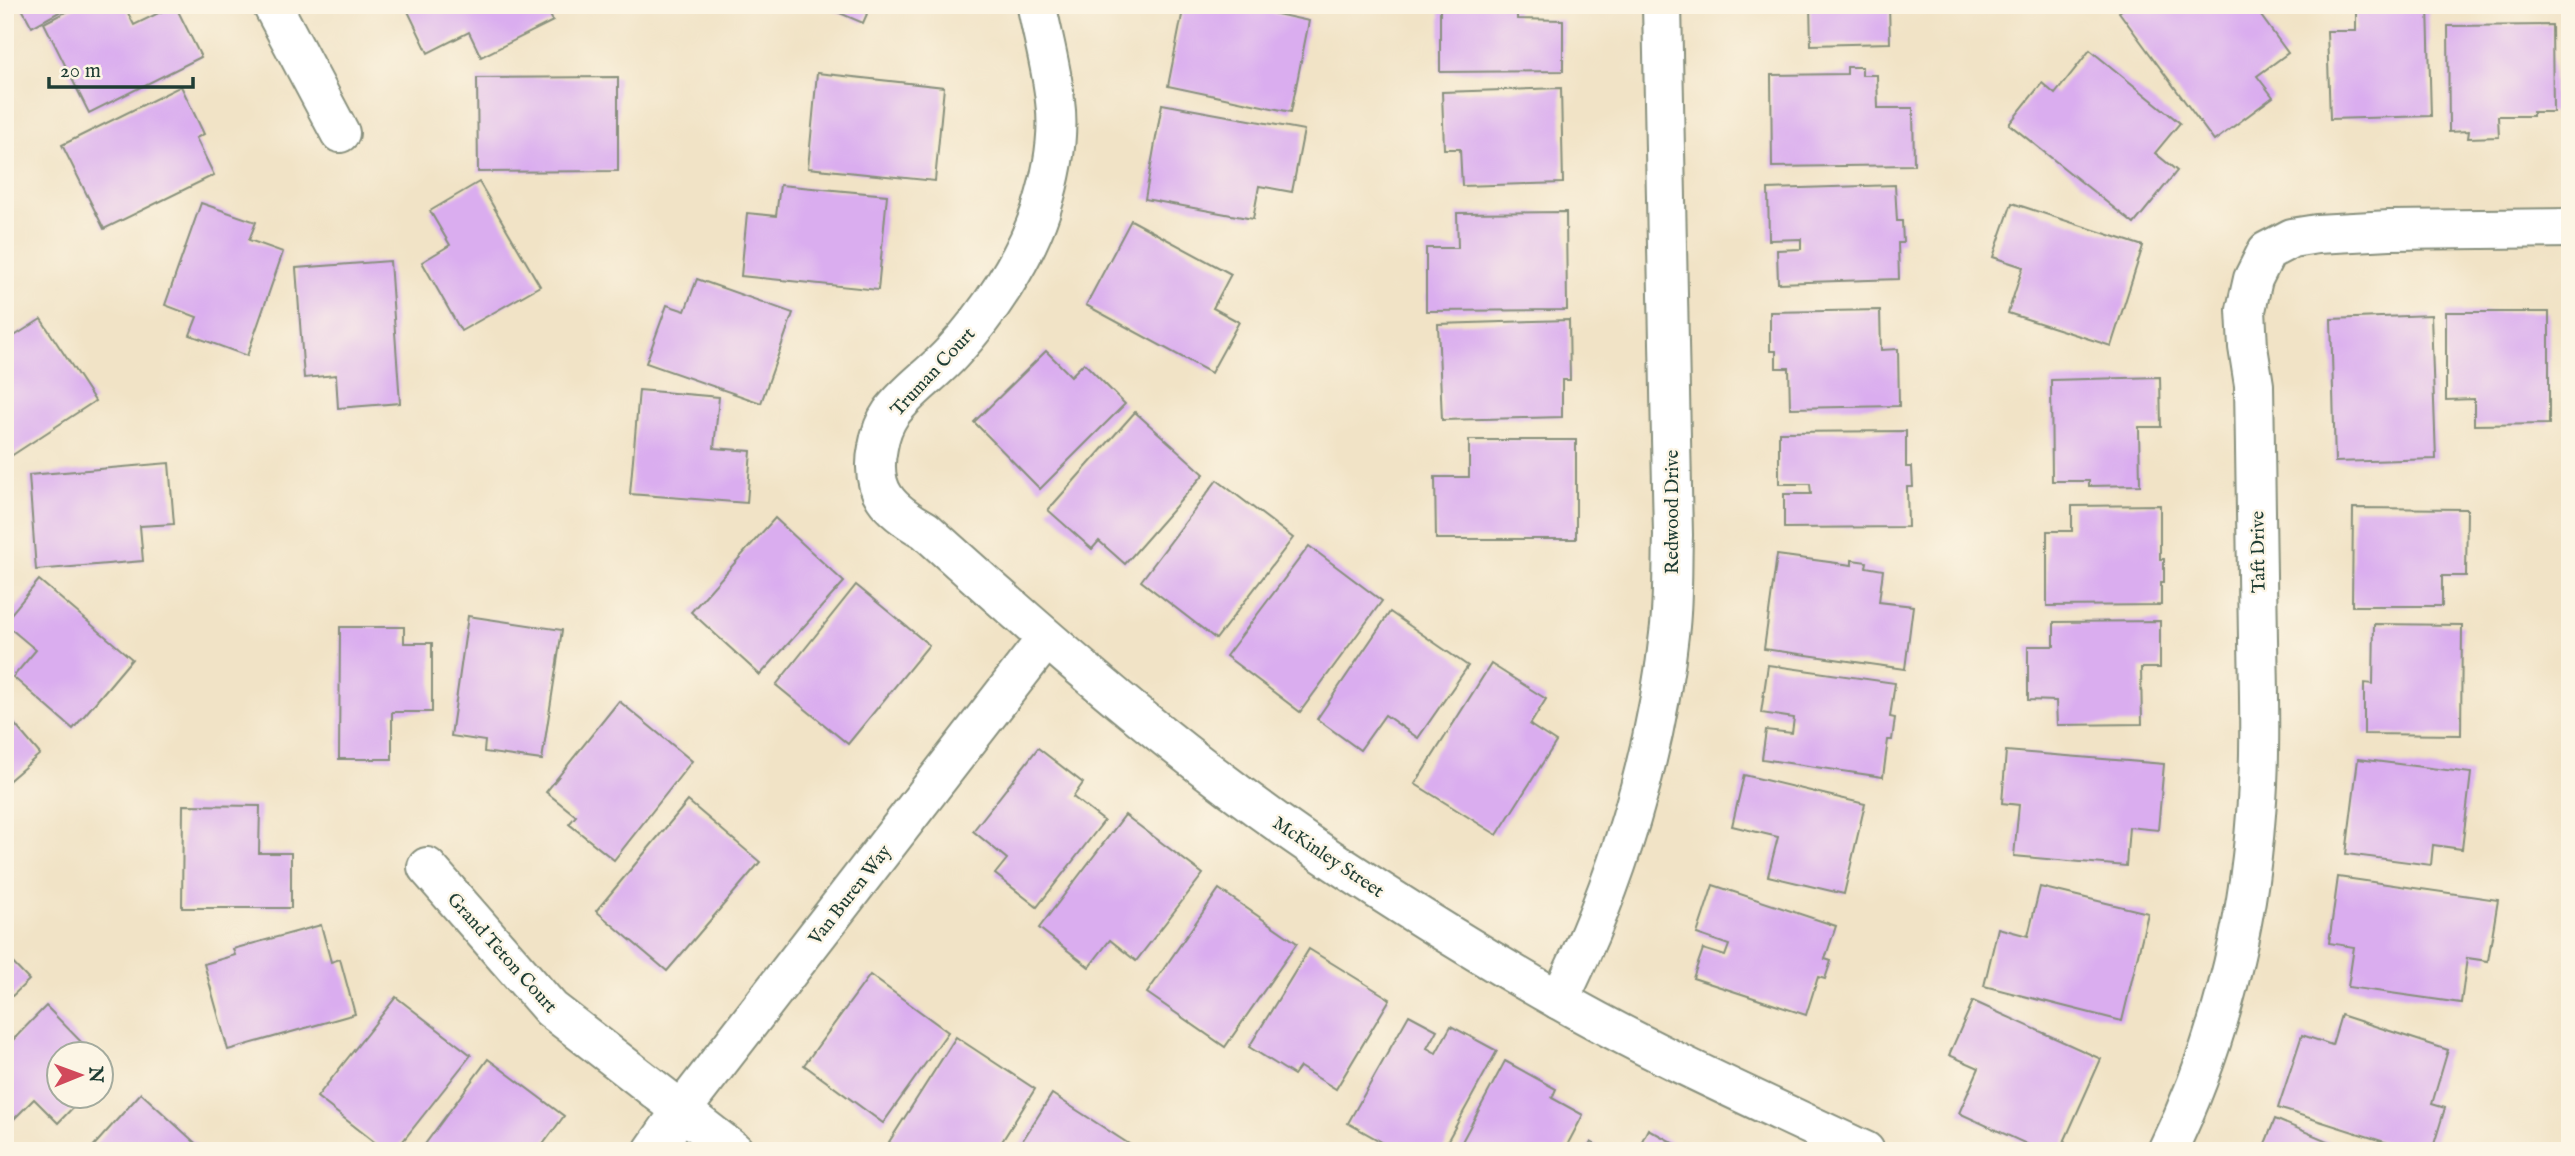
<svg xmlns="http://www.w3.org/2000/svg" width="2575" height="1156" font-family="'IM FELL English',serif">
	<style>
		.building { fill: #daadef }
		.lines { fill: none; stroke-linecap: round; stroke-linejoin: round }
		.street-casing { stroke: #88907d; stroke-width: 42 }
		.street { stroke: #fff; stroke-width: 38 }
		.labels { text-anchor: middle; stroke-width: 5; stroke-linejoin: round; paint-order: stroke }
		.street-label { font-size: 19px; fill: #1f3d34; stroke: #fcf5e5 }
	</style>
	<rect width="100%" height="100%" fill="#fcf5e5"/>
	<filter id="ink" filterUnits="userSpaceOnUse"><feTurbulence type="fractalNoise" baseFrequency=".0143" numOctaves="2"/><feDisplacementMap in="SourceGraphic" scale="14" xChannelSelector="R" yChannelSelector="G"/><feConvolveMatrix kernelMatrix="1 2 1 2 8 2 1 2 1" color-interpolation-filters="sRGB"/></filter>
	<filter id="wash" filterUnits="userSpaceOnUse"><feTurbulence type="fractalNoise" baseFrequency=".00686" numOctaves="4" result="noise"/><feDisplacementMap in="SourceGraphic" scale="28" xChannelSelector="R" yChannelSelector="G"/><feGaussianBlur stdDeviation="1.57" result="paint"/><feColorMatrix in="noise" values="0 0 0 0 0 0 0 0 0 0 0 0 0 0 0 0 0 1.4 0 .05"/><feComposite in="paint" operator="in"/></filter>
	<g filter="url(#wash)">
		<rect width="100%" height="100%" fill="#f1e3c6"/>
		<g id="blocks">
			<g class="building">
				<polygon points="20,5 72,5 32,27"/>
				<polygon points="79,5 124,5 134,25 175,5 201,57 89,113 44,23"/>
				<polygon points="405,5 545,5 553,21 481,57 469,32 428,53"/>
				<polygon points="821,5 871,5 863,23"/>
				<polygon points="1184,5 1236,5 1309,21 1291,112 1168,86"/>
				<polygon points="1440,5 1517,5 1517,19 1563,20 1563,71 1440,72"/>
				<polygon points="1810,5 1889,5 1890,43 1811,45"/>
				<polygon points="2128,5 2253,5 2288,53 2257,76 2273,97 2214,141 2119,12"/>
				<polygon points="2356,5 2428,5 2431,116 2330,119 2327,31 2356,31"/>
				<polygon points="2552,25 2553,112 2533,112 2533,116 2498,116 2499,137 2468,138 2469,131 2449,132 2448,26"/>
				<polygon points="2090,50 2180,123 2155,153 2177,171 2134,224 2009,124 2042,83 2055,94"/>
				<polygon points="1847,67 1862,67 1862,75 1877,75 1878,108 1913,108 1914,165 1772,167 1771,75 1847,74"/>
				<polygon points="817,73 944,87 935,181 808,168"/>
				<polygon points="618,77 618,171 478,172 477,78"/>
				<polygon points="181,86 204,134 196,138 214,175 104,229 62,145"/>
				<polygon points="1561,88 1563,183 1462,186 1460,149 1444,149 1442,92"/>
				<polygon points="1162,104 1304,130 1292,192 1259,186 1253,219 1145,199"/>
				<polygon points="479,182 540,286 461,331 422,262 450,245 430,211"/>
				<polygon points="780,185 887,195 878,290 741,276 747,213 776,216"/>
				<polygon points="1895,185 1897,221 1902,221 1903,243 1898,243 1899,279 1778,283 1777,250 1801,249 1801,239 1769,240 1768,189"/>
				<polygon points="201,203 256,222 249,240 283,252 247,356 190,335 197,317 165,305"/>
				<polygon points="2012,203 2143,246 2111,346 2008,313 2023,267 1993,257"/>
				<polygon points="1566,212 1567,310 1426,311 1426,248 1458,248 1457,213"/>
				<polygon points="1131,220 1231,274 1213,308 1239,322 1211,373 1086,305"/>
				<polygon points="390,261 400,403 338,408 336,375 304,378 296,268"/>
				<polygon points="697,279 793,313 761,403 646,363 667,305 685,311"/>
				<polygon points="1880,310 1881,350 1898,349 1899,406 1790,408 1789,368 1776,368 1776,351 1770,351 1770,312"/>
				<polygon points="2446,312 2549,312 2549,424 2474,425 2474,399 2446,400"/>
				<polygon points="2431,315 2436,459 2335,462 2331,319"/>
				<polygon points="41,319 95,401 5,460 5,342"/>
				<polygon points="1569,320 1570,380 1562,380 1562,417 1442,420 1438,324"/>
				<polygon points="2566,320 2570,320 2570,370 2568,370"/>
				<polygon points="1046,351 1071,376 1084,363 1125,404 1040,489 974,422"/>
				<polygon points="2160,377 2161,427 2139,427 2140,485 2089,486 2089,481 2052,481 2051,380"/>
				<polygon points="639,390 719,397 714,448 751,451 747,503 630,494"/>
				<polygon points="1135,412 1204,474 1125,564 1099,541 1092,549 1048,510"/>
				<polygon points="1906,431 1906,467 1912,467 1913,487 1907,487 1908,527 1784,528 1784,494 1811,494 1810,484 1779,484 1779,432"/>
				<polygon points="1469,440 1576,440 1576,539 1436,539 1435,477 1469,477"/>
				<polygon points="169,463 174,524 140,526 143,561 36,570 29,475"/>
				<polygon points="1217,480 1293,538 1216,639 1141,581"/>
				<polygon points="2160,505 2160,559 2164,559 2164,582 2161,582 2161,605 2047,606 2047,531 2072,531 2072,506"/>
				<polygon points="2353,508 2467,509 2466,576 2442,576 2442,606 2352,606"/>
				<polygon points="775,518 844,582 760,675 691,612"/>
				<polygon points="1309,546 1382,601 1300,712 1226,656"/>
				<polygon points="1777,555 1852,565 1852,560 1867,562 1866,567 1883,570 1879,602 1913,606 1905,669 1764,649"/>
				<polygon points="39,580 132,659 73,729 13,677 36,650 5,624 5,621"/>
				<polygon points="856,585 929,645 848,744 776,685"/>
				<polygon points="1390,612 1468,666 1418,738 1385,715 1360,750 1317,719"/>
				<polygon points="468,616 562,630 542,760 484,752 485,741 451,736"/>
				<polygon points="2160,621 2160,668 2141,668 2142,724 2057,725 2056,701 2028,700 2028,646 2054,646 2054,622"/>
				<polygon points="2374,624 2462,625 2461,735 2364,734 2364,683 2373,684"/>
				<polygon points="340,627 404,627 404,643 432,643 432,712 392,712 392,759 339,759"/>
				<polygon points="1491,664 1546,699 1530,725 1556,742 1497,835 1415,784"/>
				<polygon points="1768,665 1895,683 1890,717 1895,718 1892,740 1888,740 1883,777 1762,759 1766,730 1792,733 1794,718 1761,713"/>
				<polygon points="619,701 692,761 614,860 569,824 576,816 546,792"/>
				<polygon points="5,713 40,754 5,784"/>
				<polygon points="1038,748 1083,783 1073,797 1104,821 1037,907 995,874 1007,859 973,831"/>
				<polygon points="2006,751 2164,764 2158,830 2129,827 2126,866 2014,856 2019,805 2002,803"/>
				<polygon points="2358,759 2471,773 2462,849 2433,845 2431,865 2346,854"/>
				<polygon points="1744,775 1865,804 1844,894 1768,876 1778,837 1732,826"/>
				<polygon points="688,801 760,862 667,971 596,911"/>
				<polygon points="183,805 260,806 259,853 291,853 291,908 182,908"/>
				<polygon points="1125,815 1203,874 1136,961 1110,940 1089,967 1039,928"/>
				<polygon points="2338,877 2498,900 2488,961 2467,958 2461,1003 2348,987 2354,947 2329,943"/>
				<polygon points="1713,885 1836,926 1825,959 1831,961 1825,979 1818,977 1806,1015 1693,978 1703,949 1725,956 1729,945 1697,934"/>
				<polygon points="2040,887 2148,913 2122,1021 1984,986 1998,928 2028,936"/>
				<polygon points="1219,889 1297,943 1225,1047 1147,993"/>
				<polygon points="321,925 331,962 340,959 355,1014 228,1050 204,964 235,955 233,949"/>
				<polygon points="1309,949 1390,999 1336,1089 1300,1067 1294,1075 1249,1047"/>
				<polygon points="5,955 29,980 5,1003"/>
				<polygon points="870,975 948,1032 883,1123 804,1065"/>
				<polygon points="396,997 471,1055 395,1151 386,1151 317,1097"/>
				<polygon points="1973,1001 2101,1059 2060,1151 2042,1151 1959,1113 1979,1068 1949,1055"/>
				<polygon points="46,1006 93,1054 60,1054 60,1096 84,1096 58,1123 34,1099 5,1128 5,1048"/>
				<polygon points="1409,1015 1437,1030 1427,1048 1436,1053 1451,1026 1497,1051 1442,1151 1398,1151 1348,1123"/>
				<polygon points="2341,1015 2448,1050 2432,1104 2445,1108 2432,1151 2413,1151 2278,1108 2302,1035 2332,1045"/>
				<polygon points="956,1037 1035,1089 996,1151 903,1151 889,1142"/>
				<polygon points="488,1059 564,1116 538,1151 420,1151"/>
				<polygon points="1505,1061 1556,1089 1552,1098 1583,1115 1564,1151 1457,1151"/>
				<polygon points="102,1063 110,1071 102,1079"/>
				<polygon points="141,1093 204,1151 89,1151"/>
				<polygon points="1052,1094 1132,1146 1128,1151 1016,1151"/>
				<polygon points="2275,1119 2351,1151 2262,1151"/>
				<polygon points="1648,1129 1688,1151 1637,1151"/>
				<polygon points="1591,1142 1607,1151 1586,1151"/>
			</g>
		</g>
	</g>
	<g filter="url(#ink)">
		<use href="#blocks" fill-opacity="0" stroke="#88907d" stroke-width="2"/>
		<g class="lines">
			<defs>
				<g id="street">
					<polyline points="272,5 340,133"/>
					<path d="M1037,7C1043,38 1052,69 1055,101C1060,137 1052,175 1041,210C1024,261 988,314 952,353C933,374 908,390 891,413C884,423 880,435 878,447C869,491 889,510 925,530C1061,653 1200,775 1355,875C1421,918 1490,961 1559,1000C1657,1056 1762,1102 1865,1151"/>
					<polyline points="427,867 551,1009 734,1151"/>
					<path d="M1559,1000C1617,886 1657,753 1670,626C1673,596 1672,565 1673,535L1662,5"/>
					<polyline points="653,1151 681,1111 1046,639"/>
					<path d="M2167,1151C2218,1048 2248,928 2256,814C2261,756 2259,697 2258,639C2257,554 2256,469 2254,385L2248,347L2246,310L2253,279L2267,251L2292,238L2317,234L2390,230L2570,228"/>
				</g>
			</defs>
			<use href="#street" class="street-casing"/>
			<use href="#street" class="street"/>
		</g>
	</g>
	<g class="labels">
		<g class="street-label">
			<text transform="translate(932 371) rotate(-47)" y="7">Truman Court</text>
			<text transform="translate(1671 512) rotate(-90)" y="7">Redwood Drive</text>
			<text transform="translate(2257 552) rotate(-91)" y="7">Taft Drive</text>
			<text transform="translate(1329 856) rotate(34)" y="7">McKinley Street</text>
			<text transform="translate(849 894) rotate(-52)" y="7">Van Buren Way</text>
			<text transform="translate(503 952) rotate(48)" y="7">Grand Teton Court</text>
		</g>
	</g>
	<rect width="2575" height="1156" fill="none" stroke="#fcf5e5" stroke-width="28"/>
	<g transform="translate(80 1075) rotate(89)"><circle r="33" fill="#fcf5e5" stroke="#a4ab9e" stroke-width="2"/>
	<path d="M0-5L12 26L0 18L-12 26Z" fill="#d1495b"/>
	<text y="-10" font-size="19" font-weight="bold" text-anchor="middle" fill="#1f3d34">N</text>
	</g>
	<path d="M49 77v10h144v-10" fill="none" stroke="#1f3d34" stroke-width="3.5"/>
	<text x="60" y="77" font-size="21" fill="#1f3d34" stroke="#fcf5e5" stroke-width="5" paint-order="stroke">20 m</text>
</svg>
